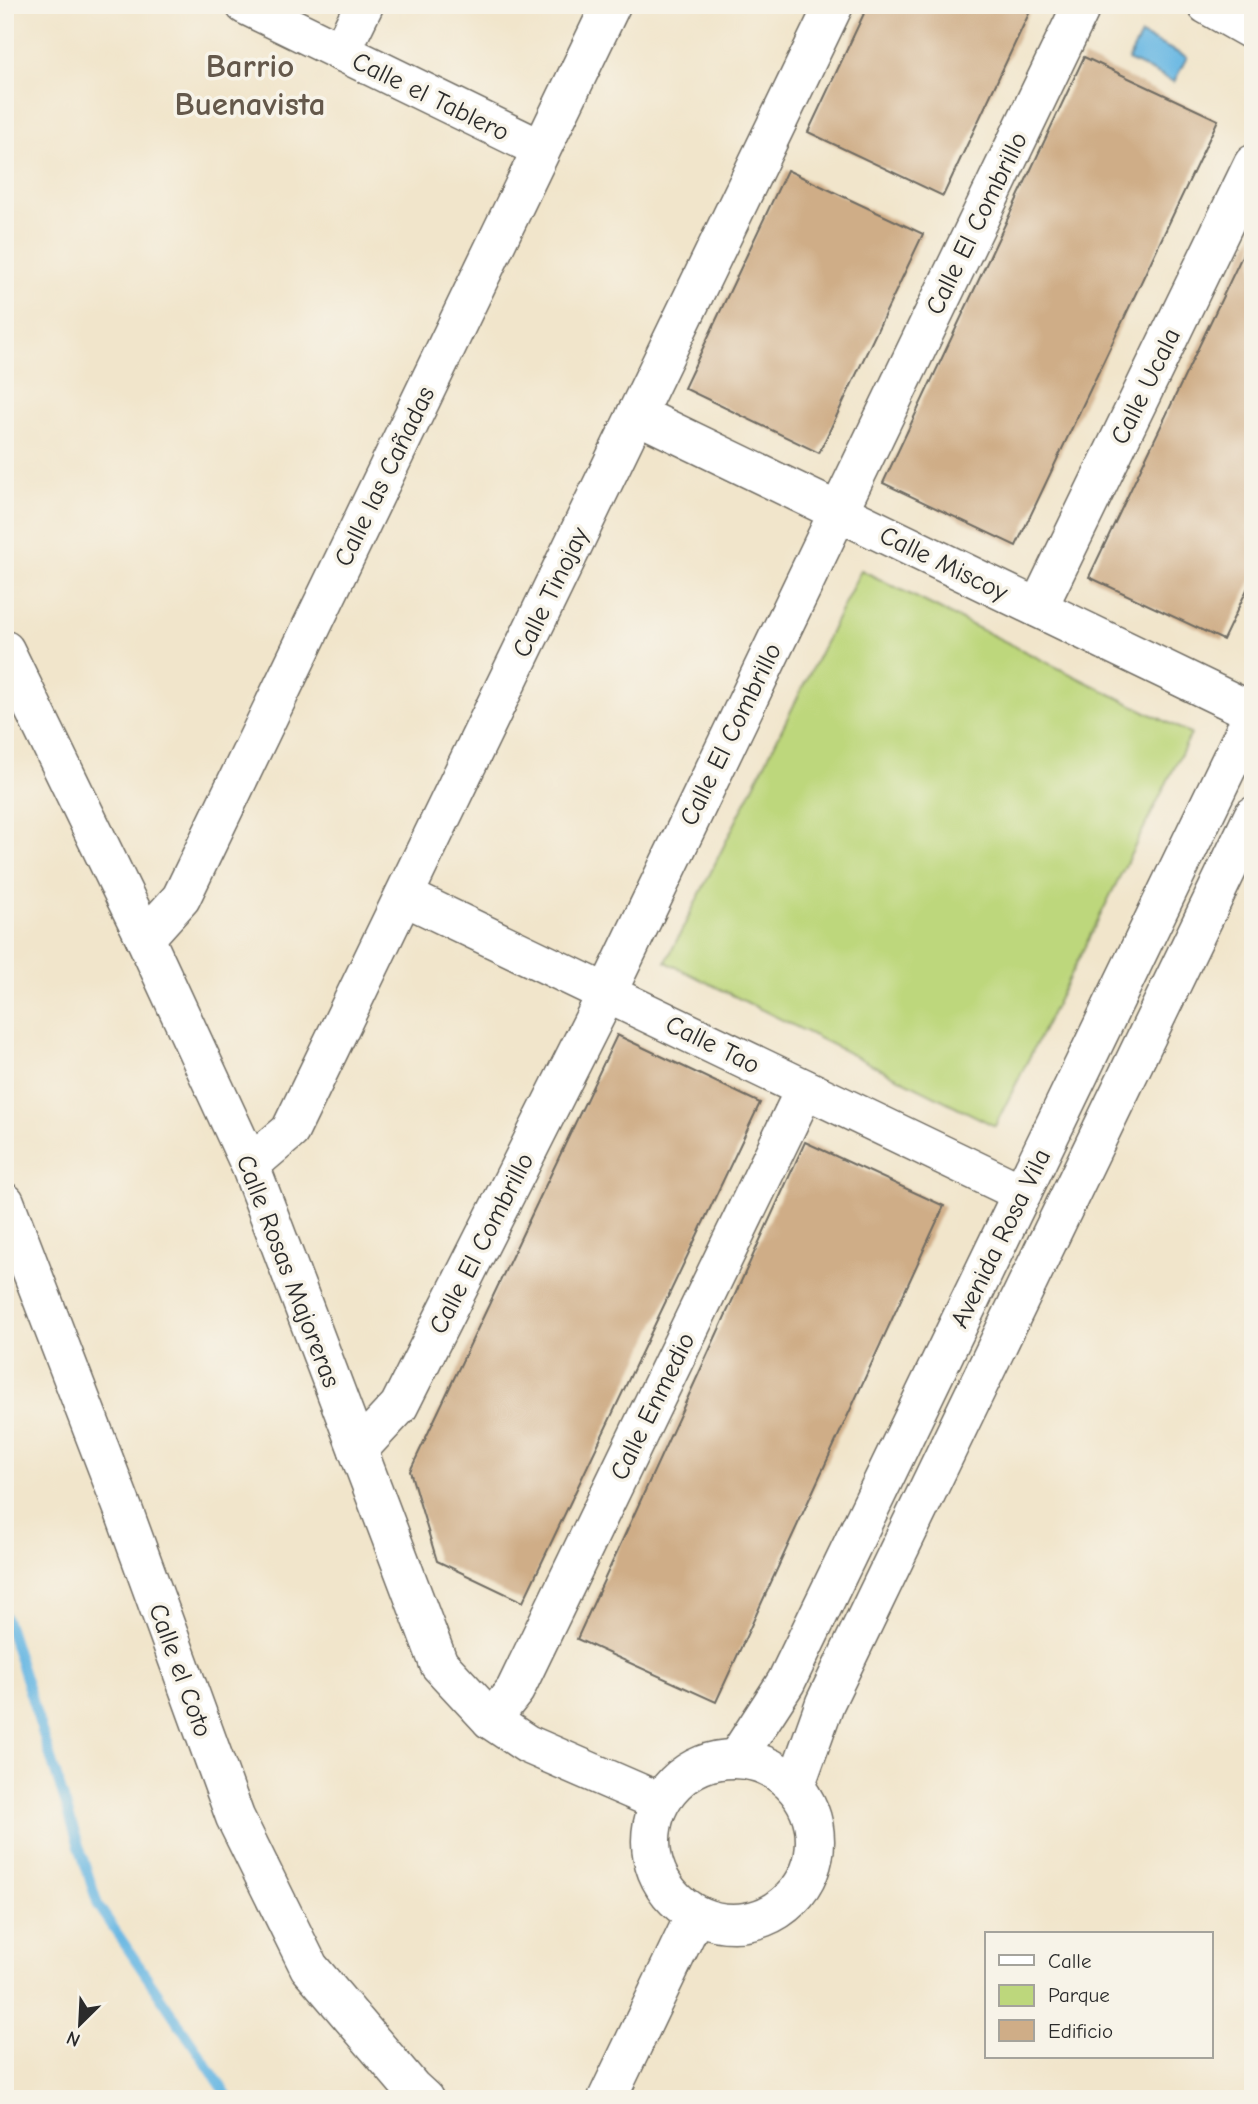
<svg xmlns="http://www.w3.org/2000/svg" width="1258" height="2104" font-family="'Comic Neue',sans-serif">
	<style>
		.green { fill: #bdd77c; stroke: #748154; stroke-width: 2 }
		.water { fill: #69b8e3; stroke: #4a7287; stroke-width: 2 }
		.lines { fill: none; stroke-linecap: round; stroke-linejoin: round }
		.stream { stroke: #69b8e3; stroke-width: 10 }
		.building { fill: #cfad87 }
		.minor-casing { stroke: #706c63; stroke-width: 41 }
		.minor { stroke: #fff; stroke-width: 38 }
		.labels { text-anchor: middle; stroke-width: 7; stroke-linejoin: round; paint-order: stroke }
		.street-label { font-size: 26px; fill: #2b2b2b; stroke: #f7f3e8 }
		.district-label { font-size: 33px; font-weight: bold; fill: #64584b; stroke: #f7f3e8 }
	</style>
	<rect width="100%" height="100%" fill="#f7f3e8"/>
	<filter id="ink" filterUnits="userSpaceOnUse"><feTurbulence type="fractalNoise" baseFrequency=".0143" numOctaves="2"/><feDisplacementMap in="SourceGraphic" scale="14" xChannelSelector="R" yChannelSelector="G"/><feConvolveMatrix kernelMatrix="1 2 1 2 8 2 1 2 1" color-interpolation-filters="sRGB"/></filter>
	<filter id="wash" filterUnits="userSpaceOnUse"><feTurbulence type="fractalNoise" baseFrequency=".00686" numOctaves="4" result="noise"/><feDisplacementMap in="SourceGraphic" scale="28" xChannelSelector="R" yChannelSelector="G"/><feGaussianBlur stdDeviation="1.57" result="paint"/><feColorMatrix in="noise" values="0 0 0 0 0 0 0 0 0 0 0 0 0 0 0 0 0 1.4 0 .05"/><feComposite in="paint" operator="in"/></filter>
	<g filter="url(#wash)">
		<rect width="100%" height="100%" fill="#f1e5cb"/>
		<polygon class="green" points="861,570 1191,734 995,1126 666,962"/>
		<polygon class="water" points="1141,35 1187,57 1174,82 1128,60"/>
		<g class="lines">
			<polyline class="stream" points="5,1616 98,1905 230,2099"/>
		</g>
		<g id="blocks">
			<g class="building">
				<polygon points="868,5 1033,5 943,196 808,132"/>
				<polygon points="1084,57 1218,120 1016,546 883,483"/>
				<polygon points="787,170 923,234 819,453 684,388"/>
				<polygon points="1253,233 1253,577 1223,640 1089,577"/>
				<polygon points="617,1035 760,1103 523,1602 437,1561 410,1471"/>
				<polygon points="805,1142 944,1206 716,1702 577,1639"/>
			</g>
		</g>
	</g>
	<g filter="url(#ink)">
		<use href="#blocks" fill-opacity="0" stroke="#706c63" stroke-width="2"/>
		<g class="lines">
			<defs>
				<g id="minor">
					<polyline points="245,5 541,149"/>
					<polyline points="1207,5 1253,31"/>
					<polyline points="341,52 364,5"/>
					<polyline points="636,414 1253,712"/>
					<polyline points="1038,608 1253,164"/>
					<polyline points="5,650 145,938 250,1165 439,1664 491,1720 527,1744 658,1801"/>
					<polyline points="404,896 1022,1193"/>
					<polyline points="145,938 181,898 611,5"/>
					<polyline points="250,1165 290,1131 834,5"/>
					<polyline points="5,1202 123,1509 235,1817 309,1967 412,2088 424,2099"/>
					<polyline points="358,1450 399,1406 607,993 1082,5"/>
					<polyline points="491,1720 515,1690 805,1089"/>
					<polyline points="738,1756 786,1682 1253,714"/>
					<circle cx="733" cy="1841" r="82"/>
					<polyline points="796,1784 825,1703 1253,816"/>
					<polyline points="607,2099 695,1915"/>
				</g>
			</defs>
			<use href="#minor" class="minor-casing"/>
			<use href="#minor" class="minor"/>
		</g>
	</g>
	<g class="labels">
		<g class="street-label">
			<text transform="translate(431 96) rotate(26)" y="9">Calle el Tablero</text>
			<text transform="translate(976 223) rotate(-64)" y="9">Calle El Combrillo</text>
			<text transform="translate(1145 386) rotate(-64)" y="9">Calle Ucala</text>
			<text transform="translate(384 476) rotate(-64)" y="9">Calle las Cañadas</text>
			<text transform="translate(944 563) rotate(26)" y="9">Calle Miscoy</text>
			<text transform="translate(550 592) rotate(-64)" y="9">Calle Tinojay</text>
			<text transform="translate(730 734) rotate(-64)" y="9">Calle El Combrillo</text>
			<text transform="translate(713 1044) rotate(26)" y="9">Calle Tao</text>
			<text transform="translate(1000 1238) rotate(-64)" y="9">Avenida Rosa Vila</text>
			<text transform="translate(481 1243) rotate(-63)" y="9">Calle El Combrillo</text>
			<text transform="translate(289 1271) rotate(69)" y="9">Calle Rosas Majoreras</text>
			<text transform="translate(652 1406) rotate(-64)" y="9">Calle Enmedio</text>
			<text transform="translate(181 1670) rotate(70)" y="9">Calle el Coto</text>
		</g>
		<g class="district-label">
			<text x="250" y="77">Barrio<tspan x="250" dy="38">Buenavista</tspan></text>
		</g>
	</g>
	<rect width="1258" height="2104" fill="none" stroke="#f7f3e8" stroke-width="28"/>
	<rect x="985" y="1932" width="228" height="126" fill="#f7f3e8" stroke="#a5a39c" stroke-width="2"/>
	<rect x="999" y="1955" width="35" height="10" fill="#ffffff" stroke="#a5a39c" stroke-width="2"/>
	<text x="1048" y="1968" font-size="21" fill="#2b2b2b">Calle</text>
	<rect x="999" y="1985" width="35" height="21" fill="#bdd77c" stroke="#a5a39c" stroke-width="2"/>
	<text x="1048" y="2002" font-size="21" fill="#2b2b2b">Parque</text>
	<rect x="999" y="2020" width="35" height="21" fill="#cfad87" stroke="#a5a39c" stroke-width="2"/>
	<text x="1048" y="2038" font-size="21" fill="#2b2b2b">Edificio</text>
	<g transform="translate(80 2024) rotate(204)" stroke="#f7f3e8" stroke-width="5" paint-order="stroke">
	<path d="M0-5L12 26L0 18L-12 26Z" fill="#2b2b2b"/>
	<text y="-10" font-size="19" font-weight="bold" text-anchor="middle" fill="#2b2b2b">N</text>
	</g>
</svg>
